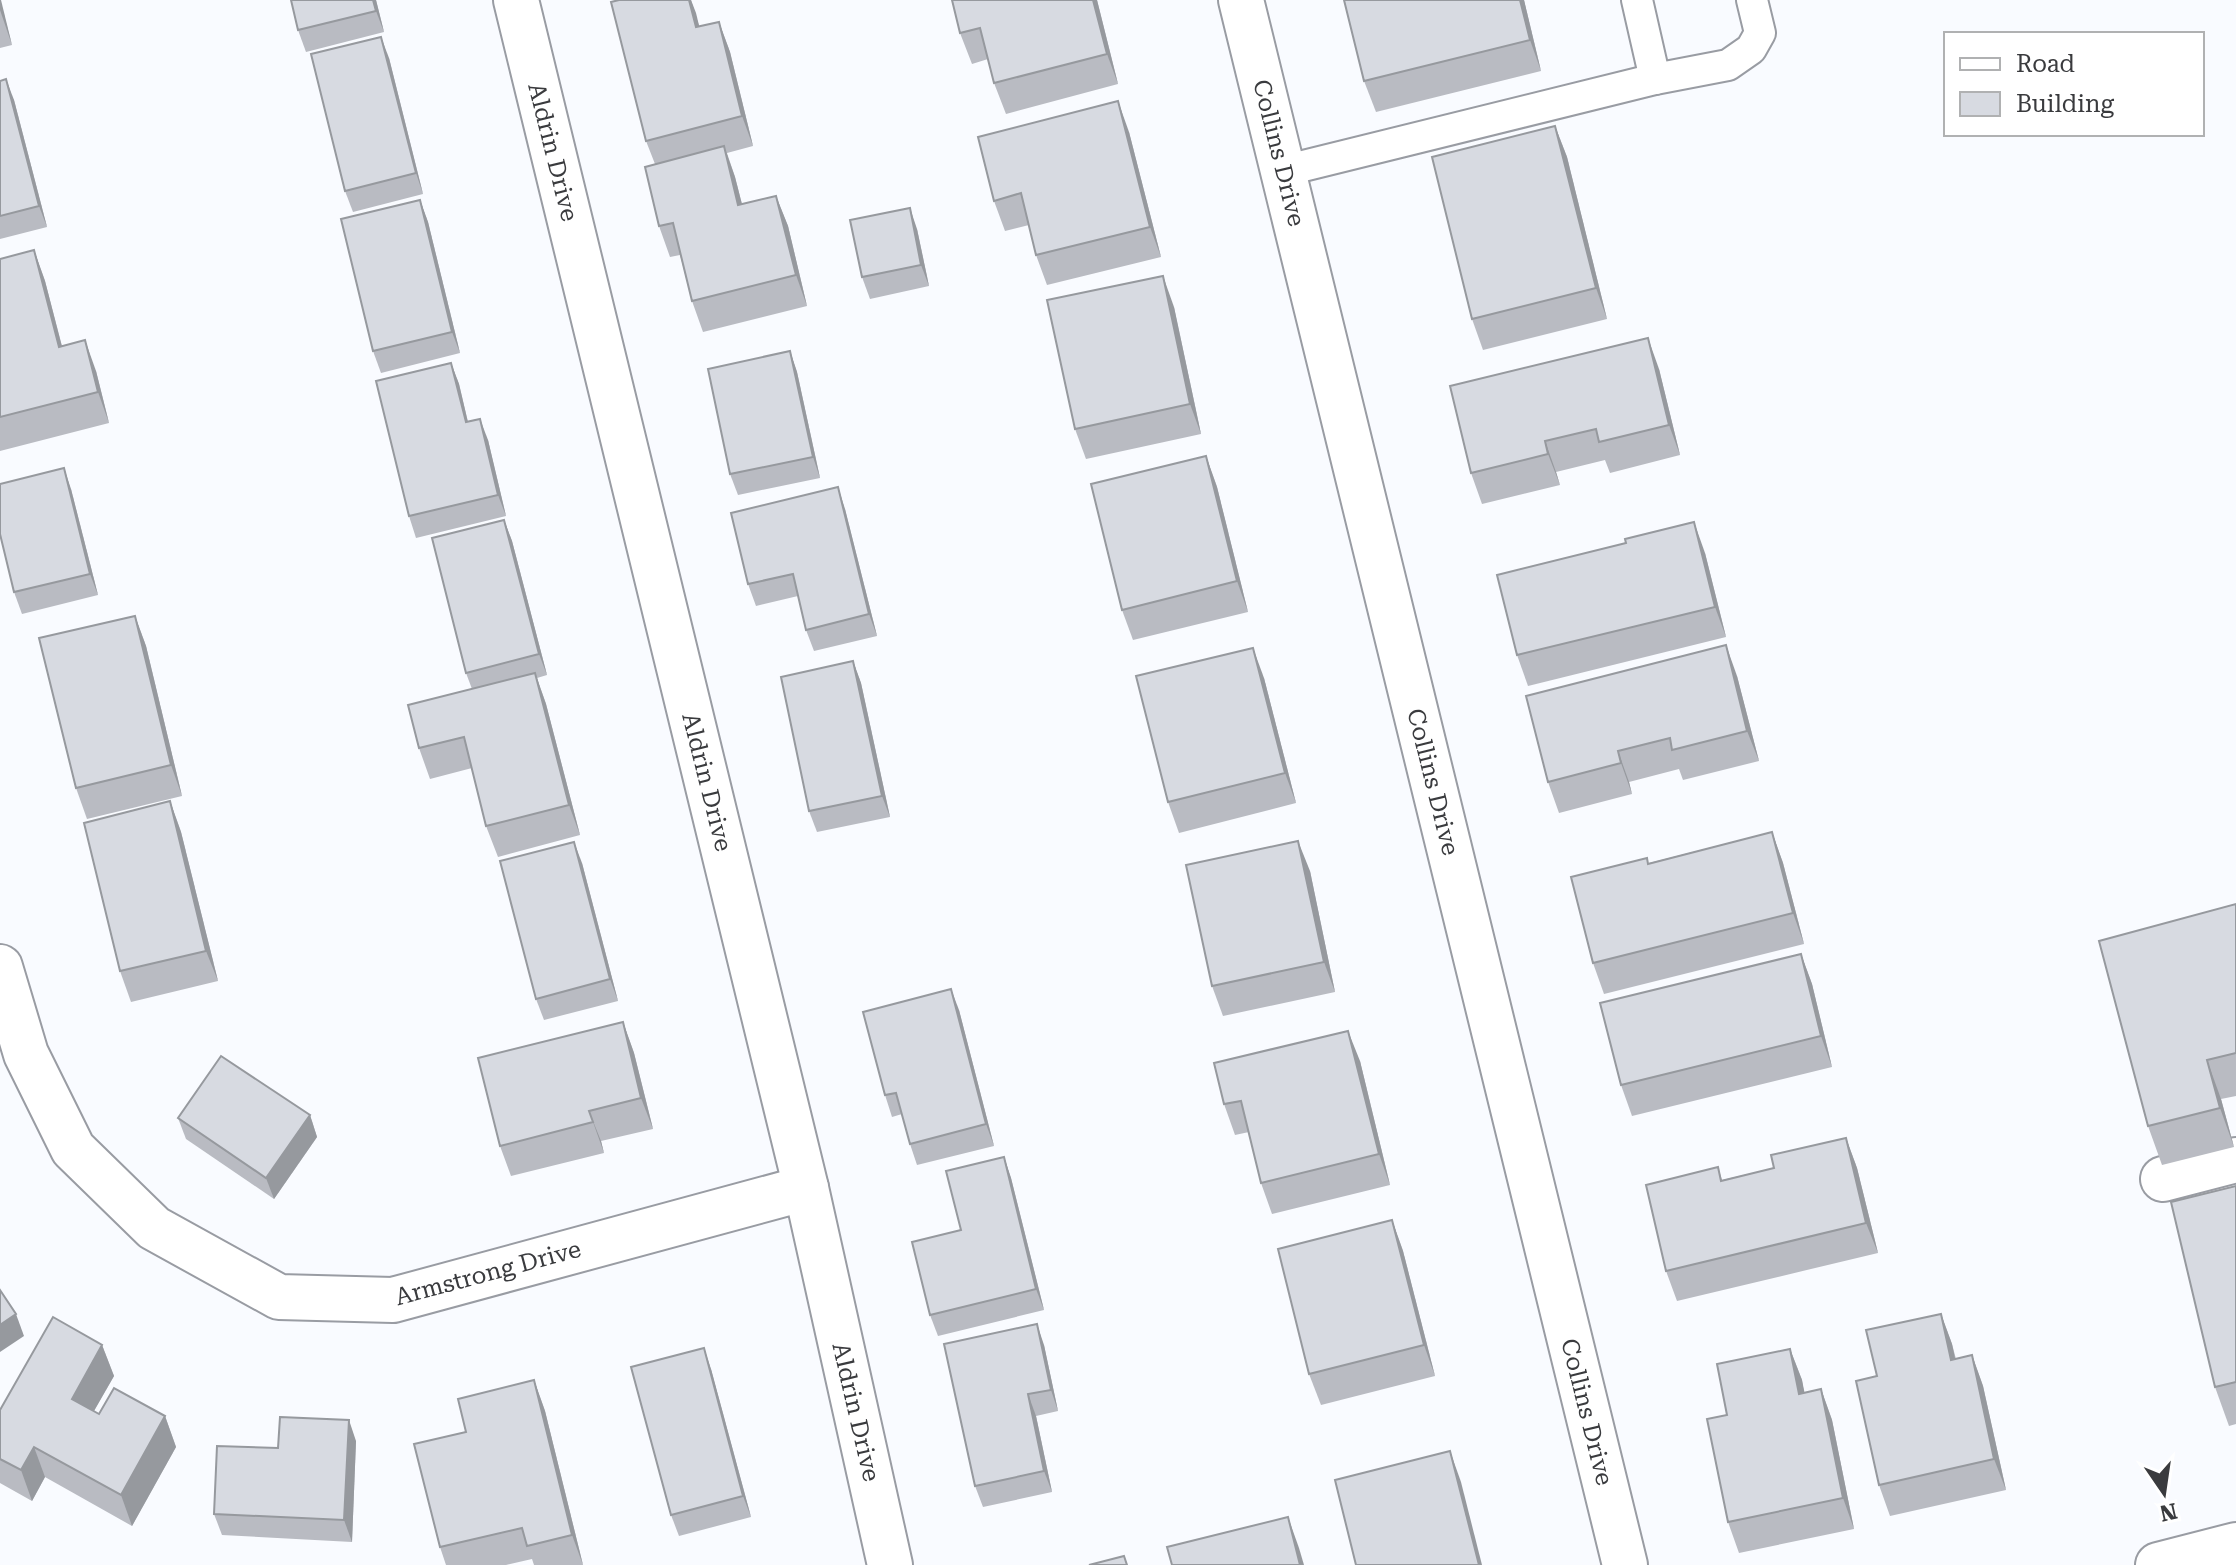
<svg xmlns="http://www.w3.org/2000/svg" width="2236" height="1565" font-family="'Roboto Serif',serif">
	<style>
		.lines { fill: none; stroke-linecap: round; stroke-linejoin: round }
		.lane-casing { stroke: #999ca3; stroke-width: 34 }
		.street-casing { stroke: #999ca3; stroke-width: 48 }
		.lane { stroke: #fff; stroke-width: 30 }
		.street { stroke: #fff; stroke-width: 44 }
		.wall { fill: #b9bbc2 }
		.shaded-wall { fill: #96999e }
		.building { fill: #d7dae1; stroke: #96999e; stroke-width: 2 }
		.labels { text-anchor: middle; stroke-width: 7; stroke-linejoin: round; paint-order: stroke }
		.street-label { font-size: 24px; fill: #3a3b3e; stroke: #fff }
	</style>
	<rect width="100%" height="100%" fill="#f9fbff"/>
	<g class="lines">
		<defs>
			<g id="lane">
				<polyline points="1637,0 1655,79"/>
				<polyline points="1283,171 1655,79 1728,65 1751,49 1760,33 1752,0"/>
			</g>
			<g id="street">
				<polyline points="516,0 806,1188 890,1565"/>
				<polyline points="1241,0 1625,1565"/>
				<polyline points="0,967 26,1054 73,1149 154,1228 279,1297 393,1300 806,1188"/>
				<polyline points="2163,1179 2236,1160"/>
				<polyline points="2158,1565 2236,1545"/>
			</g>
		</defs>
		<use href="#lane" class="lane-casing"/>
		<use href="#street" class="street-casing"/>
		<use href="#lane" class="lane"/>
		<use href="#street" class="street"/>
	</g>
	<g class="wall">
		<polygon points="0,0 12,45 0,48"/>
		<polygon points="291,0 376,0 384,32 306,52 298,30"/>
		<polygon points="619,0 691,0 699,26 719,22 730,52 753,146 727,153 735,177 742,204 776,196 788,226 807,306 703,332 692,301 680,255 670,257 659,226 655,164 646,141"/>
		<polygon points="1097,0 1118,84 1006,114 994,83 988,59 972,64 960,33"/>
		<polygon points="1524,0 1541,71 1376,112 1364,81"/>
		<polygon points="389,58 423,194 353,212 345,191"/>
		<polygon points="0,81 14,100 47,227 0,239"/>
		<polygon points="1555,126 1567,157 1607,319 1483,350 1472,319"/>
		<polygon points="1129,132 1161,257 1047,285 1036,255 1029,225 1005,231 994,201"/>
		<polygon points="420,200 428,222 460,353 381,373 373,351"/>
		<polygon points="917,229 929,286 870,299 862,277"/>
		<polygon points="34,250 45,281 62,346 96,371 109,423 0,451 0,259"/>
		<polygon points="1174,307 1201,434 1086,459 1075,429"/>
		<polygon points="790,351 797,372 820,478 738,495 730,474"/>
		<polygon points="451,363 459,384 468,422 488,440 506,516 416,538 409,516"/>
		<polygon points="1659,369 1680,455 1610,473 1605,460 1556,472 1560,485 1482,504 1471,473"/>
		<polygon points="1206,456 1217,487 1248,612 1133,640 1122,610"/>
		<polygon points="71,489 98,595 22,614 14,592"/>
		<polygon points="845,509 877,636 814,651 806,630 798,596 756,606 748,584"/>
		<polygon points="504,520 512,541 547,675 537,678 546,704 580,835 498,857 486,826 472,768 430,779 419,748 472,689 466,673"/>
		<polygon points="1626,543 1705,553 1726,637 1528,686 1517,655"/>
		<polygon points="135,616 146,646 182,796 87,819 76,788"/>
		<polygon points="853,661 861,683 890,817 817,832 809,811"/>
		<polygon points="1737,676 1759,761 1683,780 1679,769 1629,782 1632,794 1559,813 1548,782"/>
		<polygon points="1264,678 1296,803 1179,833 1168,802"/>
		<polygon points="170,801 181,832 218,981 131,1002 120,971"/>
		<polygon points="1772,832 1783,863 1804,944 1604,994 1593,963 1649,863"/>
		<polygon points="582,863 618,1001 544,1020 536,999"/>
		<polygon points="1310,871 1335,992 1223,1016 1212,986"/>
		<polygon points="2236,904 2236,1096 2221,1099 2234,1147 2162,1165 2148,1126"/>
		<polygon points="1801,954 1812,984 1832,1067 1632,1116 1621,1085"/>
		<polygon points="959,1010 994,1146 917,1165 910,1144 902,1114 892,1117 885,1095"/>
		<polygon points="623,1022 634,1053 653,1129 601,1141 604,1153 511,1176 500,1146"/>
		<polygon points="1360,1061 1390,1185 1272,1214 1261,1183 1249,1132 1235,1135 1224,1104"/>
		<polygon points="310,1115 317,1137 274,1199 186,1139 178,1118"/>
		<polygon points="1846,1138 1857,1168 1878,1253 1677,1301 1666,1271 1718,1167 1722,1180 1774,1168"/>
		<polygon points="1004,1157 1011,1178 1044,1310 938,1336 930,1315 961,1230"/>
		<polygon points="2236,1186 2236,1424 2229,1426 2215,1387"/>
		<polygon points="1392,1220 1403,1251 1435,1376 1321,1405 1309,1374"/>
		<polygon points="1941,1314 1952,1344 1956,1359 1972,1355 1983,1386 2006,1490 1890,1516 1879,1485 1877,1376"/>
		<polygon points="102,1345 114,1376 94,1411 99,1414 165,1416 176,1447 132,1526 45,1477 32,1501 0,1483 0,1410"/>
		<polygon points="1044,1345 1058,1411 1036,1416 1052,1492 983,1507 975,1486"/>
		<polygon points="1790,1349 1802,1380 1804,1393 1821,1389 1832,1420 1854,1529 1739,1553 1728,1522 1727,1415"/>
		<polygon points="711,1369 751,1517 679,1536 671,1515"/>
		<polygon points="534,1380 545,1411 583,1565 534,1565 532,1559 506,1565 446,1565 440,1547 466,1432"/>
		<polygon points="356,1441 352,1542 222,1535 214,1514 278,1448"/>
	</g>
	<g class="shaded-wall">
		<polygon points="0,0 1,0 12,45 0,10"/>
		<polygon points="373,0 376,0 384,32 376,11"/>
		<polygon points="689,0 691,0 696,13 707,58 696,27"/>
		<polygon points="1093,0 1097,0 1118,84 1107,54"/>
		<polygon points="1520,0 1524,0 1541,71 1530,40"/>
		<polygon points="719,22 730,52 753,146 742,116"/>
		<polygon points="381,37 389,58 423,194 416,173"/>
		<polygon points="6,79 14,100 47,227 39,206"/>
		<polygon points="1118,101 1129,132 1161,257 1150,227"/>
		<polygon points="1555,126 1567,157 1607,319 1596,288"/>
		<polygon points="724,146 735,177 750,236 738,205"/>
		<polygon points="776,196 788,226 807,306 796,275"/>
		<polygon points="420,200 428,222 460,353 452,332"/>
		<polygon points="910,208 917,229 929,286 921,265"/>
		<polygon points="34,250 45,281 70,378 59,347"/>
		<polygon points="1163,276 1174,307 1201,434 1190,404"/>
		<polygon points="1648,338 1659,369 1680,455 1669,425"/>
		<polygon points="85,340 96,371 109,423 98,392"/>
		<polygon points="790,351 797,372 820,478 813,457"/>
		<polygon points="451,363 459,384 473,444 466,422"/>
		<polygon points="480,419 488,440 506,516 498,495"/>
		<polygon points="1545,441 1556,472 1560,485 1548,454"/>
		<polygon points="1206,456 1217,487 1248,612 1237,581"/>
		<polygon points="64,468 71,489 98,595 90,574"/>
		<polygon points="838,487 845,509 877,636 869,614"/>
		<polygon points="504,520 512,541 547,675 539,654"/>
		<polygon points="1694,522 1705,553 1726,637 1715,607"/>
		<polygon points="135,616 146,646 182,796 171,765"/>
		<polygon points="1726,645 1737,676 1759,761 1747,731"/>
		<polygon points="1253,648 1264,678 1296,803 1285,773"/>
		<polygon points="853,661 861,683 890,817 882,796"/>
		<polygon points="535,673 546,704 580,835 569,805"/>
		<polygon points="1618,751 1629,782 1632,794 1621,763"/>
		<polygon points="170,801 181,832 218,981 206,951"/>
		<polygon points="1772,832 1783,863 1804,944 1793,913"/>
		<polygon points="1298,841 1310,871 1335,992 1324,962"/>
		<polygon points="574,842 582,863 618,1001 610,979"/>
		<polygon points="1801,954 1812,984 1832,1067 1821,1036"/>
		<polygon points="951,989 959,1010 994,1146 986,1124"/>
		<polygon points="623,1022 634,1053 653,1129 641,1098"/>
		<polygon points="1348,1031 1360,1061 1390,1185 1379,1154"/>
		<polygon points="2207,1060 2221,1099 2234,1147 2220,1108"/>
		<polygon points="589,1111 601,1141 604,1153 593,1122"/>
		<polygon points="310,1115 317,1137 274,1199 266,1178"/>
		<polygon points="1846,1138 1857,1168 1878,1253 1866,1223"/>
		<polygon points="1004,1157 1011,1178 1044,1310 1036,1289"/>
		<polygon points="1392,1220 1403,1251 1435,1376 1424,1345"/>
		<polygon points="16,1314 24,1336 0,1352 0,1325"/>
		<polygon points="1941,1314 1952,1344 1962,1391 1951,1360"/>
		<polygon points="1037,1324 1044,1345 1058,1411 1051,1390"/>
		<polygon points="102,1345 114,1376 83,1430 72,1399"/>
		<polygon points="704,1348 711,1369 751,1517 743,1496"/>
		<polygon points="1790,1349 1802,1380 1811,1425 1799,1394"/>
		<polygon points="1972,1355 1983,1386 2006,1490 1994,1459"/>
		<polygon points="534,1380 545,1411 583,1565 572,1535"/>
		<polygon points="1821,1389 1832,1420 1854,1529 1843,1498"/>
		<polygon points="1028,1394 1036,1416 1052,1492 1044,1471"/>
		<polygon points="165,1416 176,1447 132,1526 121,1495"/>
		<polygon points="349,1420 356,1441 352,1542 344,1520"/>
		<polygon points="34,1447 45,1477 32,1501 21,1470"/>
		<polygon points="1450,1451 1461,1482 1482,1565 1479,1565"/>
		<polygon points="1288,1517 1299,1548 1304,1565 1300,1565"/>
	</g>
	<g class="building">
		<polygon points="291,0 373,0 376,11 298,30"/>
		<polygon points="619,0 689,0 696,27 719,22 742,116 646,141 611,2"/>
		<polygon points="952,0 1093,0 1107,54 994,83 980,28 960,33"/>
		<polygon points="1344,0 1520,0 1530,40 1364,81"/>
		<polygon points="381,37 416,173 345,191 311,54"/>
		<polygon points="6,79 39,206 0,216 0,81"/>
		<polygon points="1118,101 1150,227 1036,255 1021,193 994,201 978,137"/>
		<polygon points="1555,126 1596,288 1472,319 1432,157"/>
		<polygon points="724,146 738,205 776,196 796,275 692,301 673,223 659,226 645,167"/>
		<polygon points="420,200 452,332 373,351 341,219"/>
		<polygon points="910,208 921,265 862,277 850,220"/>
		<polygon points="34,250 59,347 85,340 98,392 0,417 0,259"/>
		<polygon points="1163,276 1190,404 1075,429 1047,300"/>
		<polygon points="1648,338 1669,425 1599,442 1596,429 1545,441 1548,454 1471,473 1450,386"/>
		<polygon points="790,351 813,457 730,474 708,369"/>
		<polygon points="451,363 466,422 480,419 498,495 409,516 376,381"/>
		<polygon points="1206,456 1237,581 1122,610 1091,484"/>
		<polygon points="64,468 90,574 14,592 0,534 0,484"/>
		<polygon points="838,487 869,614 806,630 793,574 748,584 731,513"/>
		<polygon points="504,520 539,654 466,673 432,538"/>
		<polygon points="1694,522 1715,607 1517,655 1497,575 1626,543 1625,539"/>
		<polygon points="135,616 171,765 76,788 39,638"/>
		<polygon points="1726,645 1747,731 1672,750 1670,738 1618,751 1621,763 1548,782 1526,696"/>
		<polygon points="1253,648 1285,773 1168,802 1136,676"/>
		<polygon points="853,661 882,796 809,811 781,677"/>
		<polygon points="535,673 569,805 486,826 464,737 419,748 408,705"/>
		<polygon points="170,801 206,951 120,971 84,823"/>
		<polygon points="1772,832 1793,913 1593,963 1571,877 1647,858 1648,864"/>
		<polygon points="1298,841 1324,962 1212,986 1186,865"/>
		<polygon points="574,842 610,979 536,999 500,861"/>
		<polygon points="2236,904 2236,1053 2207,1060 2220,1108 2148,1126 2099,941"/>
		<polygon points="1801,954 1821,1036 1621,1085 1600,1003"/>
		<polygon points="951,989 986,1124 910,1144 896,1093 885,1095 863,1012"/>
		<polygon points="623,1022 641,1098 589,1111 593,1122 500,1146 478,1058"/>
		<polygon points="1348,1031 1379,1154 1261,1183 1241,1101 1224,1104 1214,1063"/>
		<polygon points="221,1056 310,1115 266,1178 178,1118"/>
		<polygon points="1846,1138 1866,1223 1666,1271 1646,1185 1718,1167 1721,1181 1774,1168 1771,1155"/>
		<polygon points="1004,1157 1036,1289 930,1315 912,1242 961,1230 946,1171"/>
		<polygon points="2236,1186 2236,1382 2215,1387 2171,1202"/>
		<polygon points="1392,1220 1424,1345 1309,1374 1278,1249"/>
		<polygon points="0,1290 16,1314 0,1325"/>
		<polygon points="1941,1314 1951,1360 1972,1355 1994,1459 1879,1485 1856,1381 1877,1376 1866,1330"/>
		<polygon points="53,1317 102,1345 72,1399 99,1414 114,1388 165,1416 121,1495 34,1447 21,1470 0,1459 0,1410"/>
		<polygon points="1037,1324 1051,1390 1028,1394 1044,1471 975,1486 944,1344"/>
		<polygon points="704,1348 743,1496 671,1515 631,1367"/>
		<polygon points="1790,1349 1799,1394 1821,1389 1843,1498 1728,1522 1707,1419 1727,1415 1717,1364"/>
		<polygon points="534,1380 572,1535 527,1546 522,1528 440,1547 414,1444 466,1432 458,1399"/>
		<polygon points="280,1417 349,1420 344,1520 214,1514 217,1446 278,1448"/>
		<polygon points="1450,1451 1479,1565 1356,1565 1335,1480"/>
		<polygon points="1288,1517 1300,1565 1172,1565 1167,1547"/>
		<polygon points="1124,1556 1127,1565 1089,1565"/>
	</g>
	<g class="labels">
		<g class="street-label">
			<text transform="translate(553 152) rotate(76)" y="8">Aldrin Drive</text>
			<text transform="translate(1279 153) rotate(76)" y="8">Collins Drive</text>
			<text transform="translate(707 782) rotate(76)" y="8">Aldrin Drive</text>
			<text transform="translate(1433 782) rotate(76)" y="8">Collins Drive</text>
			<text transform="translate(488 1273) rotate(-15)" y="8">Armstrong Drive</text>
			<text transform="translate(856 1412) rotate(77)" y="8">Aldrin Drive</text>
			<text transform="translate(1587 1412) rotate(76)" y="8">Collins Drive</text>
		</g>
	</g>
	<rect x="1944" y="32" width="260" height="104" fill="#ffffff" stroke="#b0b1b2" stroke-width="2"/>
	<rect x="1960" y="58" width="40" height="12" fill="#ffffff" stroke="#b0b1b2" stroke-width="2"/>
	<text x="2016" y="72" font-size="24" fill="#3a3b3e">Road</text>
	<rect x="1960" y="92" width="40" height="24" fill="#d7dae1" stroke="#b0b1b2" stroke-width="2"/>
	<text x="2016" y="112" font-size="24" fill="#3a3b3e">Building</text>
	<g transform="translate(2164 1493) rotate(167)" stroke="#ffffff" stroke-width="6" paint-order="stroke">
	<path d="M0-6L14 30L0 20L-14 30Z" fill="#3a3b3e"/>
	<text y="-12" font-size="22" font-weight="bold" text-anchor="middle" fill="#3a3b3e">N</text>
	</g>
</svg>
